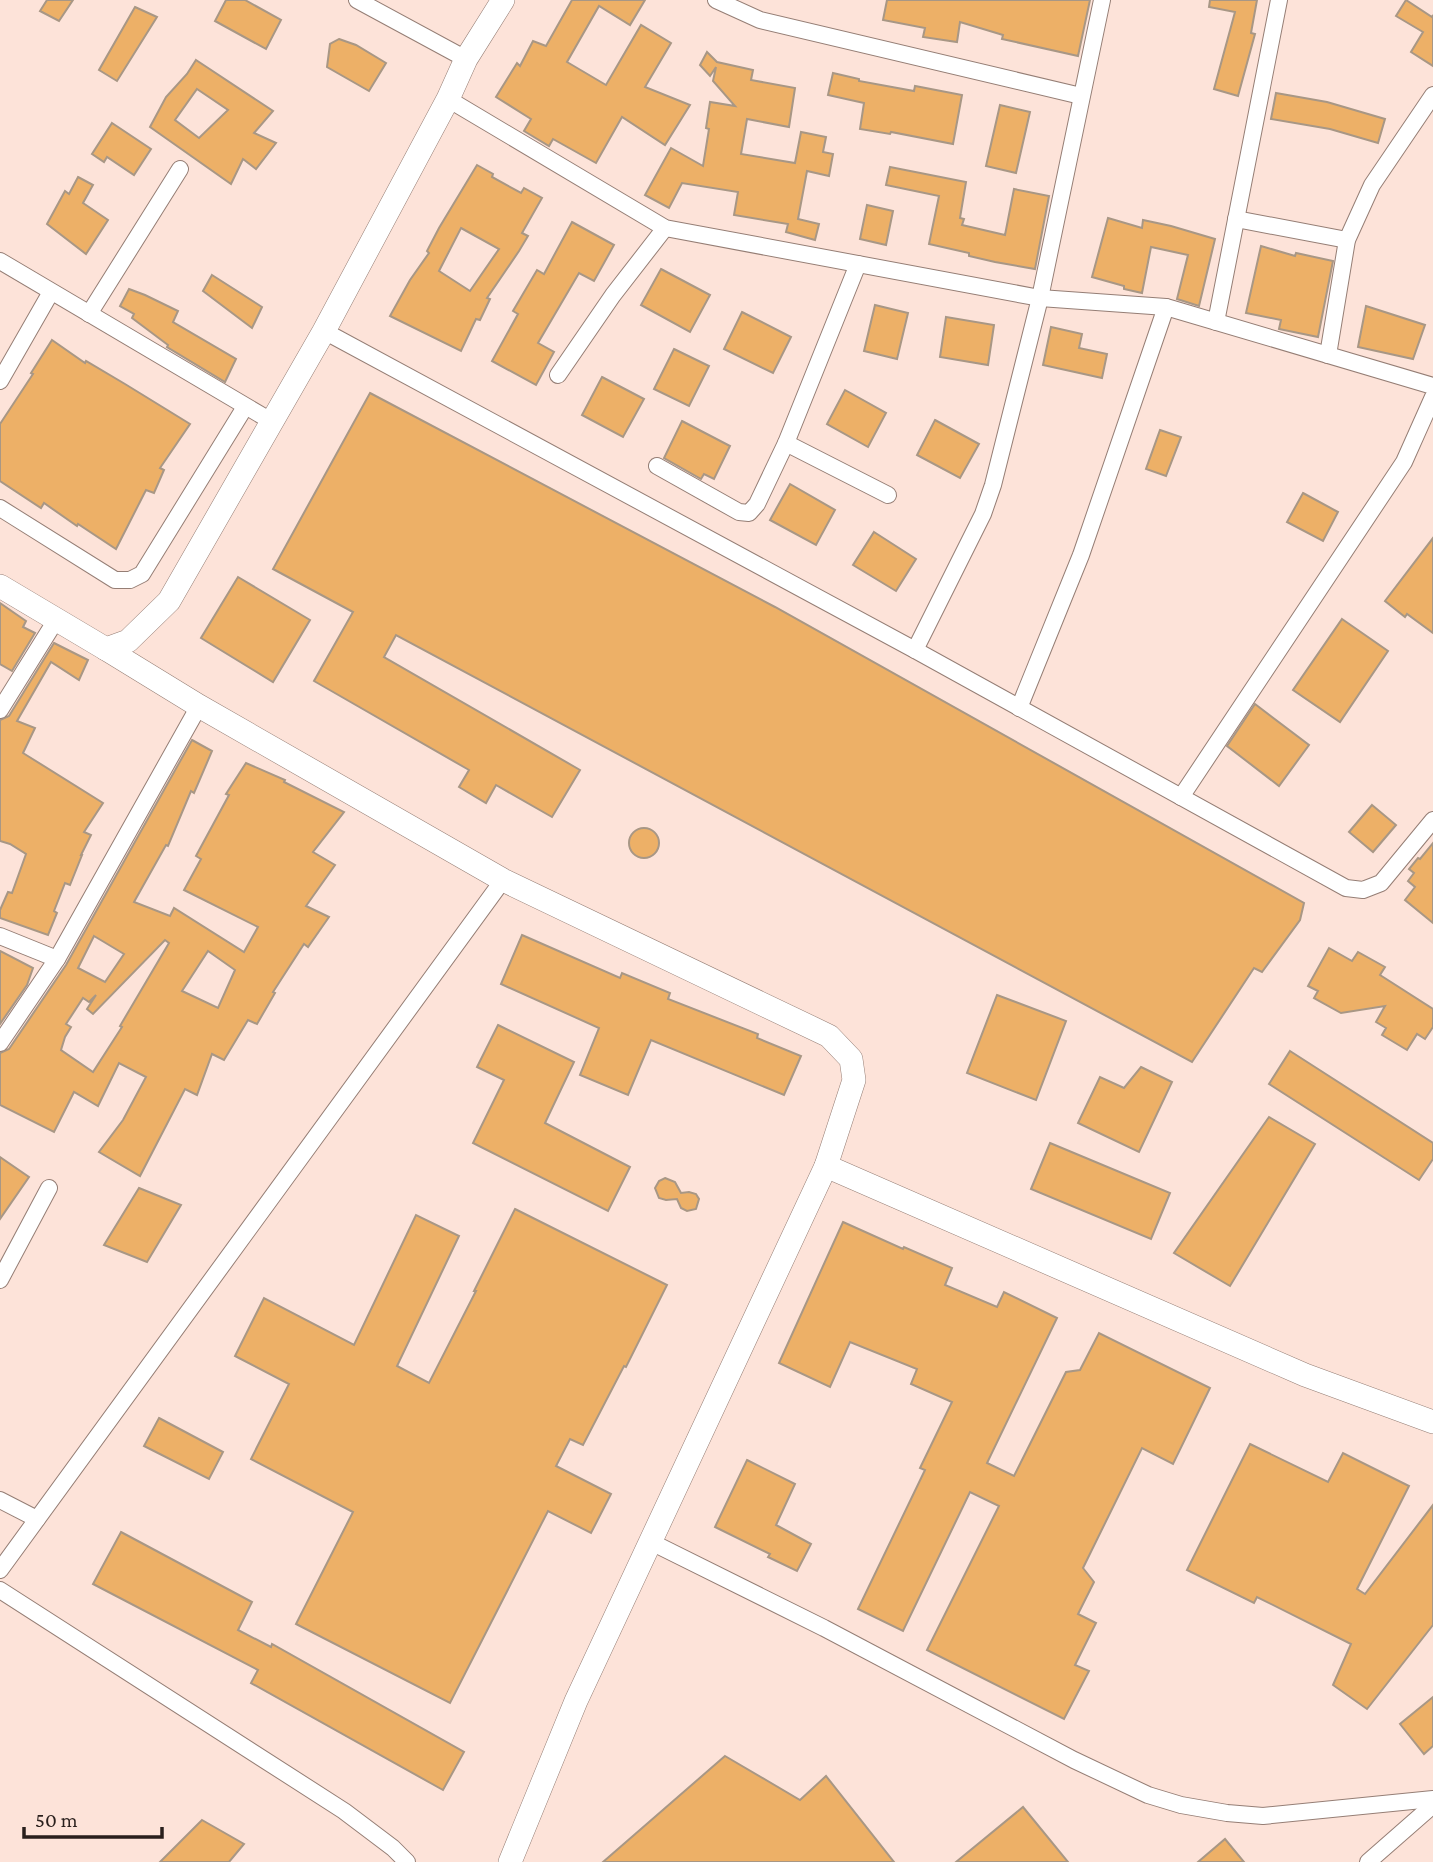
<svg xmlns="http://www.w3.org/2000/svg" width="1433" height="1862" font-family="'Crimson Pro',serif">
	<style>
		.building { fill: #edb067; stroke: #a89785; stroke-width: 2; fill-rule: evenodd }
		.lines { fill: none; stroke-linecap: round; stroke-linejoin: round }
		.street-casing { stroke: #957e75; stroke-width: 18 }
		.secondary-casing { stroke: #957e75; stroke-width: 24 }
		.street { stroke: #fff; stroke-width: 16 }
		.secondary { stroke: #fff; stroke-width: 23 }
	</style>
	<rect width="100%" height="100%" fill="#fde3d9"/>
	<g class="building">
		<polygon points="47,0 73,0 59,21 40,11"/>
		<polygon points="226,0 245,0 281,20 266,49 215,21"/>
		<polygon points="572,0 645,0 630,25 599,6 567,62 606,85 641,25 671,43 645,87 690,105 665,145 622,117 596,163 553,139 549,146 524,131 531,119 496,97 517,63 520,66 533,41 546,46"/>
		<polygon points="887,0 1090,0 1078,56 1002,39 1003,35 960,22 957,42 923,37 925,28 883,20"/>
		<polygon points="1210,0 1257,0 1251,33 1255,34 1238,96 1214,89 1235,12 1209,7"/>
		<polygon points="1406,0 1432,17 1433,15 1433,66 1411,52 1423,32 1396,16"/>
		<polygon points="135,7 157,17 117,81 99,70"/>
		<polygon points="339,39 356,45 386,63 369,91 327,67 330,44"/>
		<polygon points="707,52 717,62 753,70 751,80 795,88 789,127 747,119 741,154 795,163 801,132 826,137 823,152 833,154 829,176 807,171 798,219 819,224 815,240 786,232 788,224 734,215 738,192 682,183 669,208 645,195 671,148 703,166 709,129 706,128 710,102 735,106 713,81 716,67 710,76 700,65"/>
		<path d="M196,60L273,111L254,133L276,143L256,169L243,159L231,184L150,127L166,97L187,74ZM197,89L228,110L199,138L175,120Z"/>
		<polygon points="833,73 859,79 859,81 914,91 915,86 962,95 953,144 891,132 890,134 860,129 864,103 828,95"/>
		<polygon points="1276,93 1327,102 1385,119 1378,143 1330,129 1271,119"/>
		<polygon points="1000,105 1030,112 1016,173 986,166"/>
		<polygon points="112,123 151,149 134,175 107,157 104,162 92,154"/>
		<path d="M477,165L493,174L492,177L521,193L524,188L542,198L522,233L528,236L519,251L487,298L490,299L480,320L476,319L461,351L390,316L410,280L429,253L427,251L439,228ZM461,228L499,249L470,291L439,271Z"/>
		<polygon points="890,167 966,182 960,218 964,219 962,225 1005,235 1014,189 1049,196 1035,269 995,262 969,256 969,253 929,244 939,196 886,185"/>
		<polygon points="78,177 93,185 83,203 108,220 86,254 47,224 65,191 69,194"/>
		<polygon points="867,205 893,211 886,245 860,239"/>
		<polygon points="1108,218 1142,228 1143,220 1171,226 1215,239 1199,306 1177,299 1188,255 1151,247 1142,293 1124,289 1124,286 1092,277"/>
		<polygon points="572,222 614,245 594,281 579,273 538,343 554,352 536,385 492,361 518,314 513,311 537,270 544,274"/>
		<polygon points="1261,246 1295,256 1296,253 1333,261 1318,337 1279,329 1281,320 1246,313"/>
		<polygon points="661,269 710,295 690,332 641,305"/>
		<polygon points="212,275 262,307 252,328 203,291"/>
		<polygon points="129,289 145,295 178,311 173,322 236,359 225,382 167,347 168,345 132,318 134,314 120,306"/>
		<polygon points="875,305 908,313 897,359 864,351"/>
		<polygon points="1366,306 1425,325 1413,359 1358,347"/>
		<polygon points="742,312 791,337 773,373 724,349"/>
		<polygon points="946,317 994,325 988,365 940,357"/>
		<polygon points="1051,327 1082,334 1079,348 1107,354 1102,378 1043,365"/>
		<polygon points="52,340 85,363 86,361 125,384 190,424 160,468 164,470 154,493 146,490 116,549 78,524 77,526 44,503 41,508 0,481 0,424 33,374 31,373"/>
		<polygon points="674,349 709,366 689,406 654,389"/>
		<polygon points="602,377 644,399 623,437 582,415"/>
		<polygon points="845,390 886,413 868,447 827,424"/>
		<polygon points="370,393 775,607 1304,903 1300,920 1262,972 1254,968 1192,1062 396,635 384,657 580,770 552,817 496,785 486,803 459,787 469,770 314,681 353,612 273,569"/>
		<polygon points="935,420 979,444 960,478 917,455"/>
		<polygon points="682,421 730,446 714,479 704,474 701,479 664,458"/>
		<polygon points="1160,430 1181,437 1166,476 1146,469"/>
		<polygon points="790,484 835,510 816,545 770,520"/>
		<polygon points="1303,493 1338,512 1323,541 1287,522"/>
		<polygon points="874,532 916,559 896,591 853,565"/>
		<polygon points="1433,538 1433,633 1407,614 1405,617 1385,601"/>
		<polygon points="238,577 310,620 273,682 201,638"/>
		<polygon points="0,603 26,621 23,627 35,633 12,671 0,664"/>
		<polygon points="1342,619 1388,651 1340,722 1293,690"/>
		<polygon points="54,643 88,660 79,680 51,662 17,721 35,728 23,753 103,803 84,832 91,835 81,855 82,855 70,885 65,883 54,911 57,913 48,935 0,918 0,910 8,892 12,893 26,854 10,844 0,841 0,720 9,716"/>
		<polygon points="1255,704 1309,745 1279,786 1227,746"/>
		<path d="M192,740L212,751L194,793L191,791L168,846L166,845L134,902L170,916L174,908L244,952L258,927L184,890L201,859L196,856L229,795L226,794L246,763L285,780L284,782L344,812L313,852L335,865L306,906L329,917L308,947L304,944L273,992L275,993L257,1024L248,1020L224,1060L212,1054L197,1095L185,1089L140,1176L99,1152L123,1120L146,1077L119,1063L98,1106L74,1092L54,1132L0,1105V1053L9,1049L66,965ZM94,936L124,954L105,982L78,968ZM165,940L169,943L120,1026L122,1027L93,1072L61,1050L65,1037L71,1027L66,1024L83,998L89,1002L96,995L87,1009L93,1014ZM208,951L235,970L218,1008L182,991Z"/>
		<polygon points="1372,805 1396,825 1373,852 1349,832"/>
		<circle cx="644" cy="843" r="15"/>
		<polygon points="1433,843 1433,923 1405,900 1415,887 1408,881 1414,873 1409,869 1418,858 1420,859"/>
		<polygon points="522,935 620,978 622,973 670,993 668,999 758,1034 757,1038 801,1056 784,1095 651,1040 628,1095 580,1075 599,1028 501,984"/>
		<polygon points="1329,948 1352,961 1358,952 1385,967 1380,975 1433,1009 1433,1027 1425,1039 1417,1034 1407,1050 1382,1035 1386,1028 1376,1022 1385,1006 1341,1013 1314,998 1318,991 1308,986"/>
		<polygon points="0,951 33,968 27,985 0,1024"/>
		<polygon points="997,995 1066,1021 1036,1100 967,1073"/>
		<polygon points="498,1025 574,1062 545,1123 630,1167 608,1211 473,1143 504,1080 477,1067"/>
		<polygon points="1290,1051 1433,1143 1433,1159 1419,1180 1269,1084"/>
		<polygon points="1141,1067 1172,1082 1139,1152 1078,1123 1100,1077 1124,1088"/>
		<polygon points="1269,1117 1315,1144 1230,1286 1174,1253"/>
		<polygon points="1050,1143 1170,1193 1151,1239 1031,1189"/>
		<polygon points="0,1157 29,1177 0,1219"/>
		<polygon points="665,1178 675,1182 681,1193 689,1192 696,1194 699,1199 696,1209 687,1211 681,1208 677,1199 666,1200 659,1198 655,1188 659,1181"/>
		<polygon points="139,1188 181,1205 147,1262 104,1245"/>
		<polygon points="515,1209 667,1285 626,1367 624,1366 583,1445 570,1439 556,1466 611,1494 591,1533 548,1511 450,1703 296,1624 353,1512 251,1459 289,1384 235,1356 264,1298 354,1345 416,1215 459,1236 397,1366 429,1383 476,1291 474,1291"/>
		<polygon points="843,1222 903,1249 904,1247 952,1268 945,1285 997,1307 1004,1292 1057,1318 987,1463 1014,1476 1066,1372 1080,1370 1099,1333 1210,1388 1173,1464 1142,1448 1083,1568 1094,1582 1078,1614 1096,1623 1075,1665 1089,1671 1064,1719 927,1650 999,1506 970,1492 903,1631 858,1609 925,1470 920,1468 952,1402 911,1384 917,1369 850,1342 830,1387 779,1363"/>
		<polygon points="159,1418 223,1452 209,1479 144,1446"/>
		<polygon points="1250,1444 1328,1482 1343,1453 1409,1486 1357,1589 1365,1594 1433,1505 1433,1625 1367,1709 1333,1685 1351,1644 1257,1597 1254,1603 1187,1570"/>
		<polygon points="747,1460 795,1484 776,1525 811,1544 797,1571 768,1557 770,1554 715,1527"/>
		<polygon points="121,1532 252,1602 238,1630 271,1647 272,1644 464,1752 443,1790 251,1683 258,1670 93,1584"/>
		<polygon points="1433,1697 1433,1746 1424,1754 1400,1724"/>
		<polygon points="725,1756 800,1800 826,1776 894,1862 603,1862"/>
		<polygon points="1023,1807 1068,1862 956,1862"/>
		<polygon points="202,1820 244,1844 229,1862 160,1862"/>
		<polygon points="1225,1839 1244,1862 1198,1862"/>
	</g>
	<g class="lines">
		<defs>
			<g id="street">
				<polyline points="357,0 466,59"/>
				<polyline points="716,0 760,20 1081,96"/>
				<polyline points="448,99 665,228 1040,298 1166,307 1433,386"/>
				<polyline points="1236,219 1347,240"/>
				<polyline points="0,261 271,421"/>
				<polyline points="89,314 180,169"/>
				<polyline points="1216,322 1279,0"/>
				<polyline points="324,331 915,650 1346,888 1363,890 1381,883 1433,820"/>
				<polyline points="1328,355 1347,240 1372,185 1433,95"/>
				<polyline points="558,375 613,295 665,228"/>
				<polyline points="0,381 51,292"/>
				<polyline points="786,443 888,495"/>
				<polyline points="657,466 739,512 749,513 757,504 786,443 858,264"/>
				<polyline points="0,508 115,580 130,580 142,574 245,407"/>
				<polyline points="915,650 983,514 993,485 1040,298 1102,0"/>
				<polyline points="1019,708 1081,555 1166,307"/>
				<polyline points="0,710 56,620"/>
				<polyline points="1181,797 1404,462 1433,397"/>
				<polyline points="0,936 57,959"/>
				<polyline points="0,1043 57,959 199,706"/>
				<polyline points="0,1280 49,1188"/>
				<polyline points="0,1500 37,1519"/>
				<polyline points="651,1542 824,1628 1074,1760 1148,1795 1181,1805 1227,1813 1263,1816 1433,1799"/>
				<polyline points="0,1570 503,880"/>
				<polyline points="0,1590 344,1811 393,1848 407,1862"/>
				<polyline points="1368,1862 1433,1805"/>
			</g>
			<g id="secondary">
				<polyline points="0,586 106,649 128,641 169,601 324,331 448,99 466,59 503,0"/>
				<polyline points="106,649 199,706 503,880 829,1036 851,1059 854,1080 826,1166 576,1701 510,1862"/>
				<polyline points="826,1166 1305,1375 1433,1422"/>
			</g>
		</defs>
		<use href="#street" class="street-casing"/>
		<use href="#secondary" class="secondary-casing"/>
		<use href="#street" class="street"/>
		<use href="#secondary" class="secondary"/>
	</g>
	<path d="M24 1827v10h138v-10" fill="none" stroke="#291f1c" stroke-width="3.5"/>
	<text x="35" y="1827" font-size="21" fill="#291f1c" stroke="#fde3d9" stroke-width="5" paint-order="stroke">50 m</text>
</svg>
